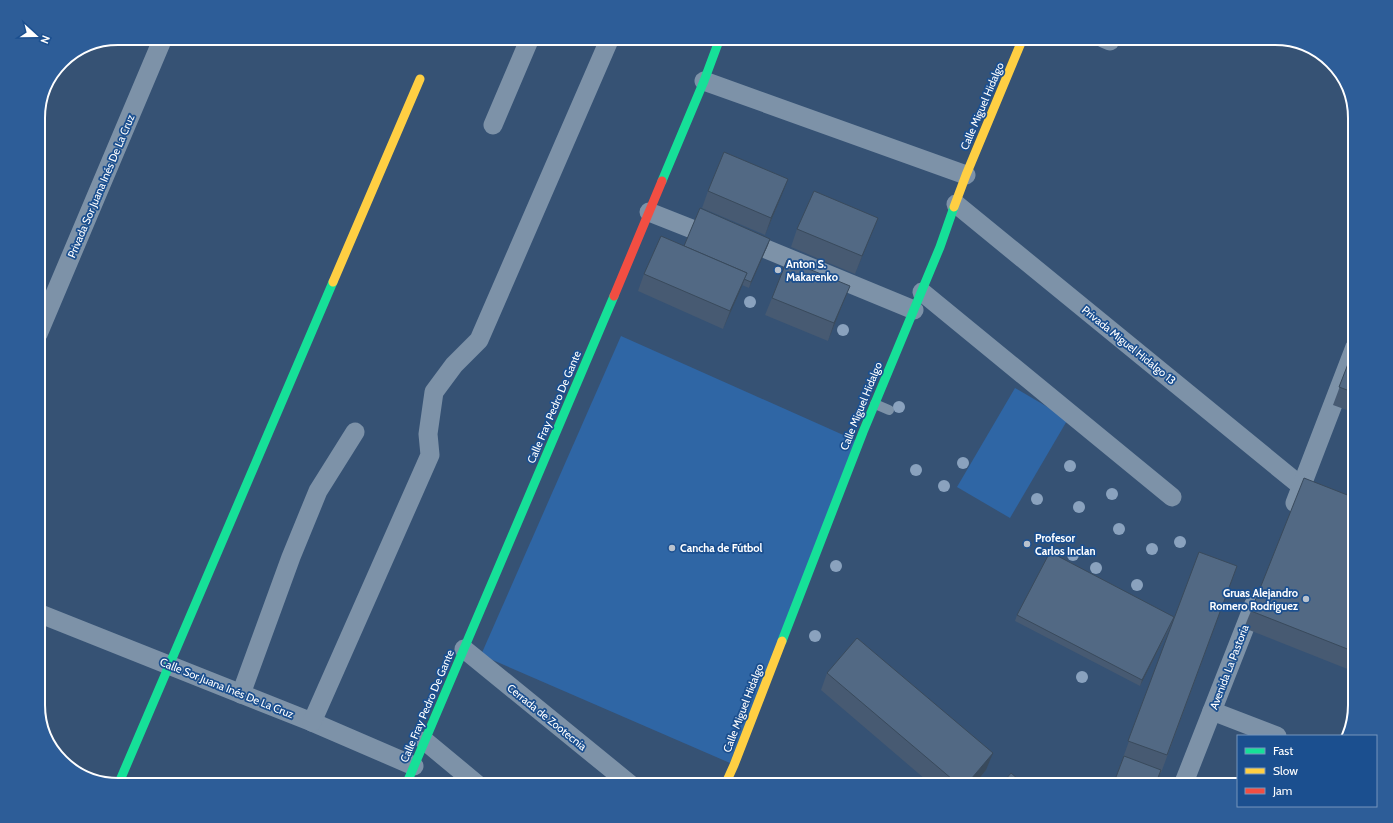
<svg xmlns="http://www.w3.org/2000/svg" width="1393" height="823" font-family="Cabin,sans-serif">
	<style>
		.pitch { fill: #2f66a5 }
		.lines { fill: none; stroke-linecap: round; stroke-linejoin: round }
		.lane { stroke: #7d92a8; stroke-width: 10 }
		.street { stroke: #7d92a8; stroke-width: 19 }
		.fast { stroke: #16e098; stroke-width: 9 }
		.slow { stroke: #ffcf43; stroke-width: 9 }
		.jam { stroke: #f24e42; stroke-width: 9 }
		.tree { fill: #8aa2be }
		.wall { fill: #475a72 }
		.shaded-wall { fill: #394a5c }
		.building { fill: #526984; stroke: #394a5c }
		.poi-dot { fill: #b9c2ce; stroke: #1b4f8f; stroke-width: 1.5 }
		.labels { text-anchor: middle; stroke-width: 3.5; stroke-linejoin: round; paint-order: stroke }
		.street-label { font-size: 11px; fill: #fff; stroke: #1b4f8f }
		.poi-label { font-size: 11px; font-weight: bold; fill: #fff; stroke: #1b4f8f; text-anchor: start }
		.rim { fill: none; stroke: #fff; stroke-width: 2 }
	</style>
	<rect width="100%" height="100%" fill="#365274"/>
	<g class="pitch">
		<polygon points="621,336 859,442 730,763 481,655"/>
		<polygon points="1015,388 1068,419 1010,518 957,487"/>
	</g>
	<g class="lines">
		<polyline class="lane" points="875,404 889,410"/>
		<g class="street">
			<polyline points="1103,38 1110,41"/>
			<polyline points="704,81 966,175"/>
			<polyline points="493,125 530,38"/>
			<polyline points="956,204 1301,486"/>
			<polyline points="649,212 692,229"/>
			<polyline points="766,249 914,310"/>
			<polyline points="922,292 1172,497"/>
			<polyline points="38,334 163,38"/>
			<polyline points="1295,503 1355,347"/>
			<polyline points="38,613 312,722 414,766"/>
			<polyline points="464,649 631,785"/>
			<polyline points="241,694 291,557 318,491 355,432"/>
			<polyline points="1212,711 1277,736"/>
			<polyline points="312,722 430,455 428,434 434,392 454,365 479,340 610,38"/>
			<polyline points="425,741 478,785"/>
			<polyline points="1183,785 1254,604"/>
		</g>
		<g class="fast">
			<polyline points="662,181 704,81 720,38"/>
			<polyline points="782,641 863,432 940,247 954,207"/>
			<polyline points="118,785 333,282"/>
			<polyline points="406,785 614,296"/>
		</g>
		<g class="slow">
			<polyline points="954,207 966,175 1023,38"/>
			<polyline points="333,282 420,79"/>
			<polyline points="725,785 734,765 782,641"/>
		</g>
		<polyline class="jam" points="614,296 662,181"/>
	</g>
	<g class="tree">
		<circle cx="750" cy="302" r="6"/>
		<circle cx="843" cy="330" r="6"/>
		<circle cx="899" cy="407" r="6"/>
		<circle cx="963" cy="463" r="6"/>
		<circle cx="1070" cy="466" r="6"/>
		<circle cx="916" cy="470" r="6"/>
		<circle cx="944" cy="486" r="6"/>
		<circle cx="1112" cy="494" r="6"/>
		<circle cx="1037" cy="499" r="6"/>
		<circle cx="1079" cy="507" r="6"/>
		<circle cx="1119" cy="529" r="6"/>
		<circle cx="1180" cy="542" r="6"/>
		<circle cx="1152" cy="549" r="6"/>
		<circle cx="1073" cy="555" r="6"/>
		<circle cx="836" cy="566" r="6"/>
		<circle cx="1096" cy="568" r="6"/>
		<circle cx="1137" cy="585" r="6"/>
		<circle cx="815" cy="636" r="6"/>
		<circle cx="1082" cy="677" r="6"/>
	</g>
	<g class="wall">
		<polygon points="708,191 781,197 765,235 702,208"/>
		<polygon points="878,218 871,235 855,274 791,247 797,229"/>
		<polygon points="770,239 749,288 742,285 723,329 638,291 644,274 684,246"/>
		<polygon points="772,298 843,303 828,341 765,315"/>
		<polygon points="1355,346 1355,413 1333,405"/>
		<polygon points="1355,498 1355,672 1244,628 1251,611"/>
		<polygon points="1237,566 1161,773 1160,773 1155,785 1113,785 1171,626 1140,686 1015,621 1017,615 1174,617"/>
		<polygon points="827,673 986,770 974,785 932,785 821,690"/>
	</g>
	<g class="shaded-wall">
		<polygon points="788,179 781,197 765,235 771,218"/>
		<polygon points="878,218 871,235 855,274 862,256"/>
		<polygon points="770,239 768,245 749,288 751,282"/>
		<polygon points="747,273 740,291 723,329 730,311"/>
		<polygon points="850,286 843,303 828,341 834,323"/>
		<polygon points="1175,617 1172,623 1140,686 1142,680"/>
		<polygon points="993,753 986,770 974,785 966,785"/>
	</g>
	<g class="building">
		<polygon points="724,152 788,179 771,218 708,191"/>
		<polygon points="814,191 878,218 862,256 797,229"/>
		<polygon points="700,208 770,239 751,282 744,279 747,273 684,246"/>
		<polygon points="661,236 747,273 730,311 644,274"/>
		<polygon points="787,260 850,286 834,323 772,298"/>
		<polygon points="1355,346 1355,393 1339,387"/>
		<polygon points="1304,478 1355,498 1355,652 1251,611"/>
		<polygon points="1050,552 1174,617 1142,680 1017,615"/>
		<polygon points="1199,552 1237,566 1167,755 1128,741"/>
		<polygon points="857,638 993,753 966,785 959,785 827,673"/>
		<polygon points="1124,756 1161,770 1155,785 1113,785"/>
		<polygon points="1011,773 1025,785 1001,785"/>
	</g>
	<g class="poi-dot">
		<circle cx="778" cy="270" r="4"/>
		<circle cx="1027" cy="544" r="4"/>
		<circle cx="672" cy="548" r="4"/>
		<circle cx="1306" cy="599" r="4"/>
	</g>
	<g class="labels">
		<g class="street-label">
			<text transform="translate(982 106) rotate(-67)" y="4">Calle Miguel Hidalgo</text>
			<text transform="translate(101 186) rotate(-67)" y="4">Privada Sor Juana Inés De La Cruz</text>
			<text transform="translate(1129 345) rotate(39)" y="4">Privada Miguel Hidalgo 13</text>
			<text transform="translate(861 406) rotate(-68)" y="4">Calle Miguel Hidalgo</text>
			<text transform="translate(554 407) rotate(-67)" y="4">Calle Fray Pedro De Gante</text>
			<text transform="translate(1229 667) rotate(-69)" y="4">Avenida La Pastoría</text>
			<text transform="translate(227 688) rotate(22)" y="4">Calle Sor Juana Inés De La Cruz</text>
			<text transform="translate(427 706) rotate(-67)" y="4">Calle Fray Pedro De Gante</text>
			<text transform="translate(743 708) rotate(-69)" y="4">Calle Miguel Hidalgo</text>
			<text transform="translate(547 717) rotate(39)" y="4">Cerrada de Zootecnia</text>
		</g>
		<g class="poi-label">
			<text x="786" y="268">Anton S.<tspan x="786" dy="13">Makarenko</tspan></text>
			<text x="1035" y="542">Profesor<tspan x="1035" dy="13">Carlos Inclan</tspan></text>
			<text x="680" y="552">Cancha de Fútbol</text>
			<text x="1298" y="597" text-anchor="end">Gruas Alejandro<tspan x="1298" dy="13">Romero Rodriguez</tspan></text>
		</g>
	</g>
	<path d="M0 0H1393V823H0ZM118 45H1275A73 73 0 0 1 1348 118V705A73 73 0 0 1 1275 778H118A73 73 0 0 1 45 705V118A73 73 0 0 1 118 45Z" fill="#2d5d98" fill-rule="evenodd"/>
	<path class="rim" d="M118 45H1275A73 73 0 0 1 1348 118V705A73 73 0 0 1 1275 778H118A73 73 0 0 1 45 705V118A73 73 0 0 1 118 45Z"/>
	<rect x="1237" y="735" width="140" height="72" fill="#1b4f8f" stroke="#7695bc"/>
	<rect x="1245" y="748" width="20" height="6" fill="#16e098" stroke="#7695bc"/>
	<text x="1273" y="755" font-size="12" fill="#ffffff">Fast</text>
	<rect x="1245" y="768" width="20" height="6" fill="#ffcf43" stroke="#7695bc"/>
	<text x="1273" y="775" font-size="12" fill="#ffffff">Slow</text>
	<rect x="1245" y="788" width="20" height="6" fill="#f24e42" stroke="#7695bc"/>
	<text x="1273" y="795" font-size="12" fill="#ffffff">Jam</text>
	<g transform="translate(36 36) rotate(111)" stroke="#1b4f8f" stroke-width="3" paint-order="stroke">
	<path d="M0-3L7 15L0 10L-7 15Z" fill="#ffffff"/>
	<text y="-6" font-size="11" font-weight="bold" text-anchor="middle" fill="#ffffff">N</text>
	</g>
</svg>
